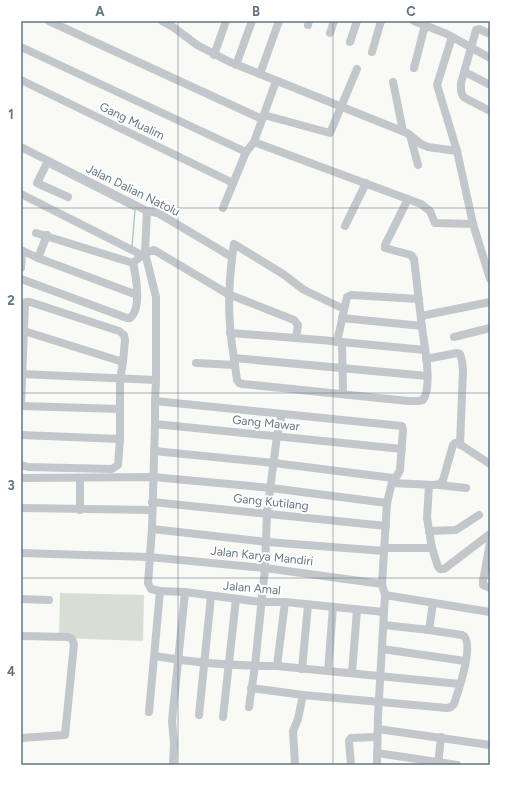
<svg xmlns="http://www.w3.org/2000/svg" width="511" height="786" font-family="Figtree,sans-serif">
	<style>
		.green { fill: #d9ded5 }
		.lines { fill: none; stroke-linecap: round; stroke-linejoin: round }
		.stream { stroke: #b8c7ca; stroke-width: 1.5 }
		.minor { stroke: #c2c7cb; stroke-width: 8 }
		.grid { fill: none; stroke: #627683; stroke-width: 1; stroke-opacity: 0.55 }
		.labels { text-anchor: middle; stroke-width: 4; stroke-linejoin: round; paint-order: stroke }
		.street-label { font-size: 12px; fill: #627683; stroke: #fff }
		.neatline { fill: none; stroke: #627683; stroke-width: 1.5 }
		.grid-label { font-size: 13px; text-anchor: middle; font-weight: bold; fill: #627683 }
	</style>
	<rect width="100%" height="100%" fill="#f9f9f6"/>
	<polygon class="green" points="60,593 144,595 143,641 59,638"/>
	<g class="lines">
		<polyline class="stream" points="50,167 135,210 132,247"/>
		<g class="minor">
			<polyline points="49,21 262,119"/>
			<polyline points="162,21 173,27 197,45 230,62 407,133 421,144 428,147 457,151"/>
			<polyline points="414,21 447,34 490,58"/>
			<polyline points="308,25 309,21"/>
			<polyline points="330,33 334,21"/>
			<path d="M490,34L479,29L476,30L461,83C461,89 460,94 465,98L490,111"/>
			<polyline points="452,37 437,85 457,151 473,224 490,279"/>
			<polyline points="350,42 357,21"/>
			<polyline points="21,47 246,152 254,142 276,81"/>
			<polyline points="372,52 381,21"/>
			<polyline points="214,55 226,21"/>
			<polyline points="236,65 252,21"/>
			<polyline points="414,68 425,25"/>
			<polyline points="465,72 490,85"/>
			<polyline points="260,74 279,21"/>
			<polyline points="21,80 233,183"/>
			<polyline points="393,82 403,131"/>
			<polyline points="264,115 330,133 357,69"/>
			<polyline points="410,135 418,165"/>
			<polyline points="254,142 421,204 430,211 435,223 473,224"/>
			<polyline points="21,147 147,211 158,213 232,257"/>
			<polyline points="48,161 37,183 68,197"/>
			<polyline points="21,194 142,255"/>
			<polyline points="223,208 246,152"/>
			<polyline points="345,226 366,183"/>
			<polyline points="36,233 133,263"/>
			<polyline points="21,250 38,258 137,295"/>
			<polyline points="38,258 47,235"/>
			<polyline points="21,268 22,251"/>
			<path d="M21,279L127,318H130C142,309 136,276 133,263L145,253L147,211"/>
			<path d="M344,309L304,290L283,274L234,244C228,284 227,318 234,358L427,376"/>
			<polyline points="421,316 490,302"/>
			<polyline points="342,318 422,326"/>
			<polyline points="24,331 123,362"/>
			<polyline points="230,333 321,340 425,350"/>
			<polyline points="454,337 490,328"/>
			<polyline points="337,342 347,297 351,295 419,299"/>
			<polyline points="342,342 343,394"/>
			<path d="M234,358L237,380L239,383L243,384L408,401H418L423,400C433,386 424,344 422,327C419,304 417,282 414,259L411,255L385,248V245L408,199"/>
			<polyline points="426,359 457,353 460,354 462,361 463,371 460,445"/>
			<polyline points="196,363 235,365"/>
			<polyline points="21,374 156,380 155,401"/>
			<polyline points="156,380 156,297 145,253 154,250 228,294 294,320 298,325 296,338"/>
			<polyline points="21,405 25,304 26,302 30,302 119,331 124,335 125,340 123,362 120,379 120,439 118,465 112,469 28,467 21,465"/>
			<polyline points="21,406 120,409"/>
			<polyline points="155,424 152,529 148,583 151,589 160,591 185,592 261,602 285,602 384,612"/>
			<polyline points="21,435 120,439"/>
			<polyline points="154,451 274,463 393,478"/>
			<polyline points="21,478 153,477 271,488 387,503"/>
			<polyline points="392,483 434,485 440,484 443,480 453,445 455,443 458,443 490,464"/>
			<polyline points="429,485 427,518 432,548 438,567 440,569 444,569 490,534"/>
			<polyline points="439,485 466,488"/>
			<polyline points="152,502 386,526"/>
			<polyline points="23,508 152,510"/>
			<polyline points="80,510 80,478"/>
			<polyline points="152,529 267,542 384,551"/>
			<polyline points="429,531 456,530 479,515"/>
			<polyline points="490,543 483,581 483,585 490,588"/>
			<polyline points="384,548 432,548"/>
			<polyline points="21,553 149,557 265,568 382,584 385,595 490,612"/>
			<polyline points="382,584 387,503 393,478 397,476 400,470 403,430 402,426 155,401 155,424 402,449"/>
			<polyline points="21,599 49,600"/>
			<polyline points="384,625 429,630 433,603"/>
			<polyline points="21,636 68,637 72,639 74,644 65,735 21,738"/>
			<polyline points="382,649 465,661"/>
			<path d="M155,656C195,663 236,666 277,666L460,684"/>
			<polyline points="277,666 285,602"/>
			<polyline points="302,669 308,605"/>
			<polyline points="328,671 333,607"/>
			<polyline points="352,673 357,610"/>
			<path d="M251,688L303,695L447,708L451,707L454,704C458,692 476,641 462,635L429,630"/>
			<polyline points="249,707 255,666 265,568 267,513 277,436 282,414"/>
			<polyline points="149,712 160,591"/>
			<polyline points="199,715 211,596"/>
			<polyline points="223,717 236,599"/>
			<polyline points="378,729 490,745"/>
			<polyline points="377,753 457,765"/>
			<polyline points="173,765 174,743 172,721 185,592"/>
			<polyline points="295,765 293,731 298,719 303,695"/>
			<polyline points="351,765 349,741 351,738 377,737"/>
			<polyline points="377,765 378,716 385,595"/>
			<polyline points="438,765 441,737"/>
		</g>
	</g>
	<path class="grid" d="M178,21V765M333,21V765M21,208H490M21,393H490M21,578H490"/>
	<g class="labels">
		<g class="street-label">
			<text transform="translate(132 121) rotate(26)" y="4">Gang Mualim</text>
			<text transform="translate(133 190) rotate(26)" y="4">Jalan Dalian Natolu</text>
			<text transform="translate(266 423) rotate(6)" y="4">Gang Mawar</text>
			<text transform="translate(271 502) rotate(6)" y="4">Gang Kutilang</text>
			<text transform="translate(262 556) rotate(6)" y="4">Jalan Karya Mandiri</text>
			<text transform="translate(252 588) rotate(5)" y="4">Jalan Amal</text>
		</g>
	</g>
	<rect width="511" height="786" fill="none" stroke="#ffffff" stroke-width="44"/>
	<rect x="22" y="22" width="467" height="742" class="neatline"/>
	<g class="grid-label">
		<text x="100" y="16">A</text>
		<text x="256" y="16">B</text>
		<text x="411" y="16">C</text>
		<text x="11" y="119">1</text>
		<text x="11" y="305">2</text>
		<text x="11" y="490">3</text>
		<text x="11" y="676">4</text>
	</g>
</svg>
